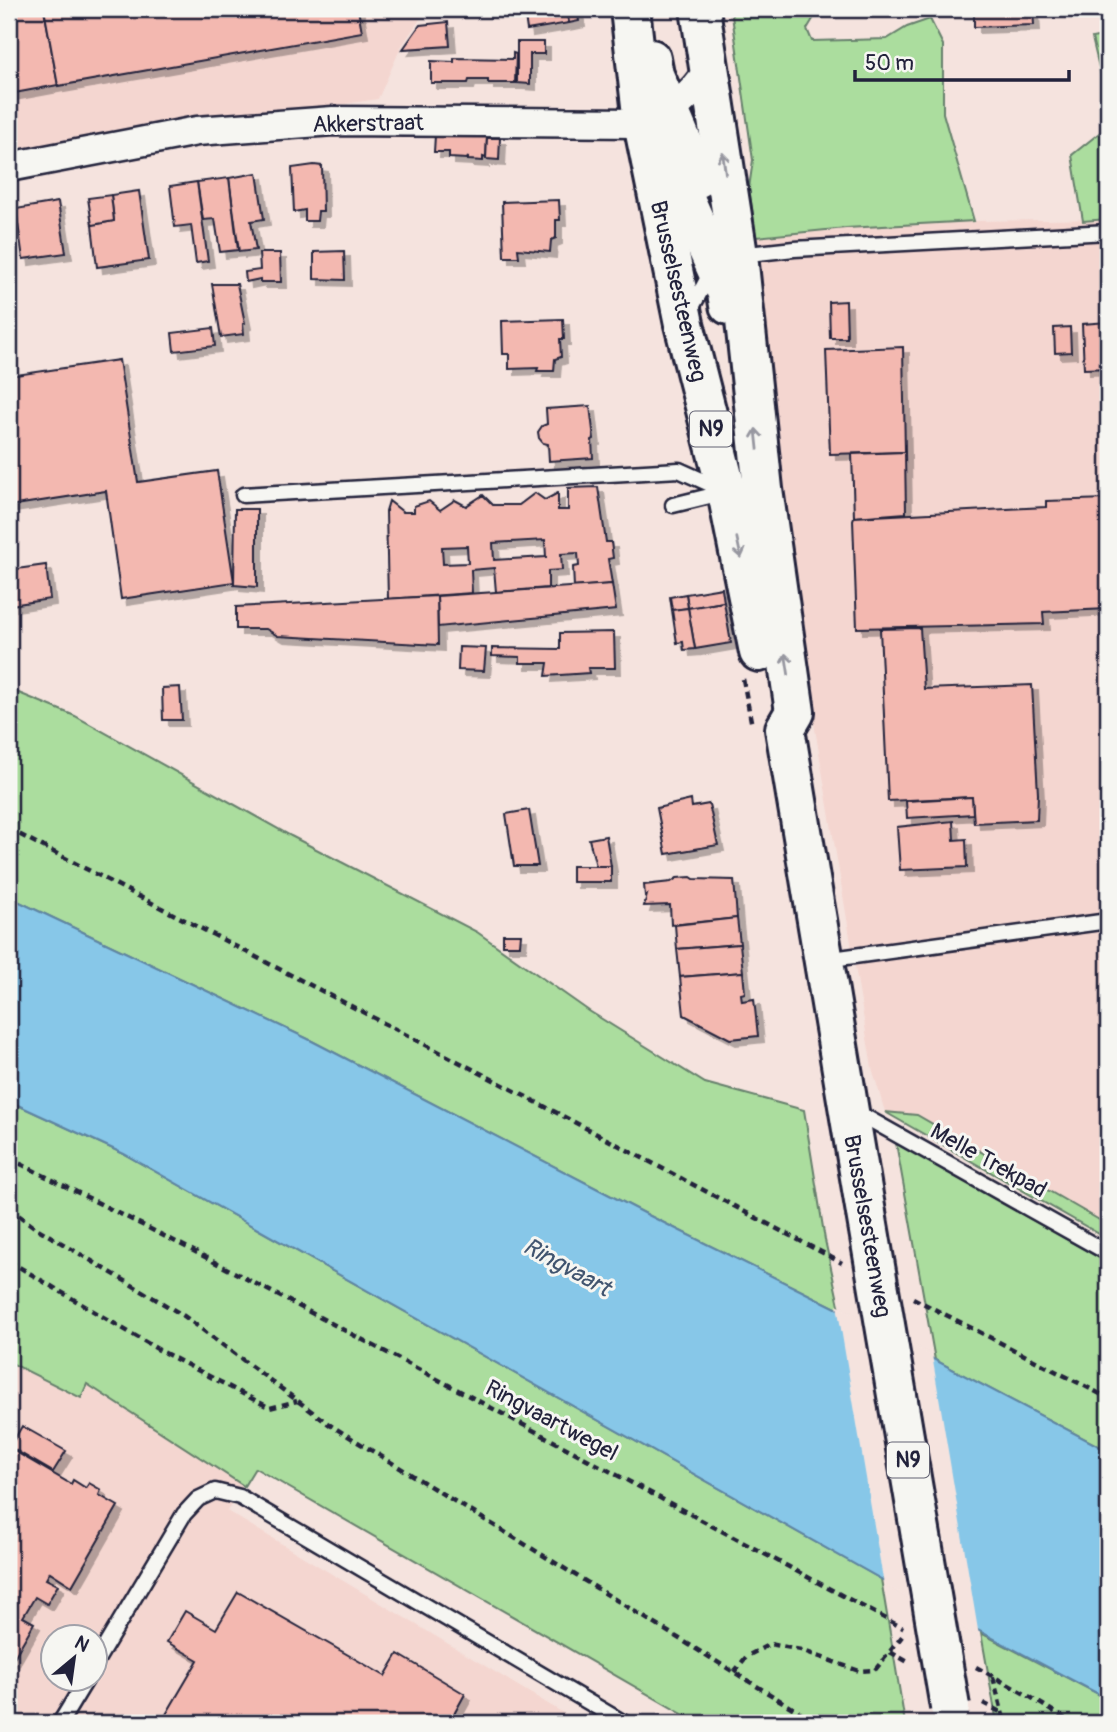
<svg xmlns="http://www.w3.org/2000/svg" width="1117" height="1732" font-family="Pangolin,sans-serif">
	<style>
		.built { fill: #f4d6d0; fill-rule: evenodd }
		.green { fill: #abdd9e; stroke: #66806c; stroke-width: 2 }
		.water { fill: #87c7e8; stroke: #5f85a3; stroke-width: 2 }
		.pier { fill: #f5e3de }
		.building { fill: #f3b8b0; stroke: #22223b; stroke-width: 2; fill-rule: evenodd; filter: url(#shadow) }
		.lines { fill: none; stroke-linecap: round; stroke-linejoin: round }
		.service-casing { stroke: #22223b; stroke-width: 19 }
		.minor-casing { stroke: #22223b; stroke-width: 33 }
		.primary-casing { stroke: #22223b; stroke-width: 44 }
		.path { stroke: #22223b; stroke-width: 4.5; stroke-dasharray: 7 5; stroke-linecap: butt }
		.service { stroke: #f6f6f2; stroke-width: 14 }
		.minor { stroke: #f6f6f2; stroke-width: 28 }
		.primary { stroke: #f6f6f2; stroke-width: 38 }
		.primary-bridge-casing { stroke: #22223b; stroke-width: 44; stroke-linecap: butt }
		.primary-bridge { stroke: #f6f6f2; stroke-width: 38 }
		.oneway { stroke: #9797a0 }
		.labels { text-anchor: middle; stroke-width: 6; stroke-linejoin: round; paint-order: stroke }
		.shield { fill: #f6f6f2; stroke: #626272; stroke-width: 2 }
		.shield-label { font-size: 21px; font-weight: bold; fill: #22223b }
		.street-label { font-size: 23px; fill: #22223b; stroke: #f6f6f2 }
		.water-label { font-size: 24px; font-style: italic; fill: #40546f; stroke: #f6f6f2 }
	</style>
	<defs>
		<filter id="shadow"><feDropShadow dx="6" dy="6" stdDeviation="0" flood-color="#0004"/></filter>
	</defs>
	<rect width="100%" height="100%" fill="#f5e3de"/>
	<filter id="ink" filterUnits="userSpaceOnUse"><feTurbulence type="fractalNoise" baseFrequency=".0143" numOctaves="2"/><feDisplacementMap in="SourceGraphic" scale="14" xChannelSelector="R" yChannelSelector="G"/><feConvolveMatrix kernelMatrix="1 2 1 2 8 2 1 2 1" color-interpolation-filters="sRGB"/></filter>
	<g filter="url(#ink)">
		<g class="built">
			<polygon points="9,9 427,9 401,47 378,99 9,154"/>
			<polygon points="1108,219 1108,1239 885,1112 872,1068 806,675 787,540 756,237 846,228 974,221"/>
			<path d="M9,1362L80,1397L86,1384L244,1486L227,1511L580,1723H9ZM52,1638H94V1680H52Z"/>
		</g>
		<g class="green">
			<polygon points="731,9 819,9 807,29 812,41 887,39 907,27 930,19 943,45 943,113 974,221 846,228 756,237 749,188 753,160"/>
			<polygon points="1108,35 1108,105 1092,38"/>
			<polygon points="1108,126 1108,219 1083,221 1072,155"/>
			<polygon points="9,689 75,716 291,836 477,932 589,1011 705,1083 804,1110 825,1240 840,1310 650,1216 308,1039 9,897"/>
			<polygon points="9,1101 124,1154 881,1579 905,1723 698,1723 255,1468 244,1486 87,1384 81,1398 9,1362"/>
			<polygon points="885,1112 917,1115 1108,1225 1108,1239"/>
			<polygon points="896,1143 1108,1263 1108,1451 935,1360"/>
			<polygon points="981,1633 1108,1699 1108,1723 997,1723"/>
		</g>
		<polygon class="water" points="9,897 308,1039 650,1216 840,1310 1108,1451 1108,1699 881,1579 124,1154 9,1101"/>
		<polygon class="pier" points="837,1305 932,1355 979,1636 884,1585"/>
		<g class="building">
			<polygon points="9,9 44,9 58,85 9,94"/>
			<polygon points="44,9 358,9 362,32 58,86"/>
			<polygon points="524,9 567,9 569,23 527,30"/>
			<polygon points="567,9 577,9 579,21 569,23"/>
			<polygon points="974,9 1033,9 1034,25 974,27"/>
			<polygon points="448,22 450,46 403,49 420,25"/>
			<polygon points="517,42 544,42 544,54 530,54 530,84 517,83"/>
			<polygon points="513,53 516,54 515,83 488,83 488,80 469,80 468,83 431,83 431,61 454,62 454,58 513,59"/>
			<polygon points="435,135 487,137 486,158 483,157 483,161 468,160 468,157 467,159 449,158 449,152 434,152"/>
			<polygon points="487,138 500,138 499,160 486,159"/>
			<polygon points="314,165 322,166 323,211 318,211 317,221 305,221 305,210 294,212 292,168"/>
			<polygon points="257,173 264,219 251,221 256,250 239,252 229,178"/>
			<polygon points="229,178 238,250 220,252 215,219 203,220 197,182"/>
			<polygon points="197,182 208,261 196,263 191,225 175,227 170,186"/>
			<polygon points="139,191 149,260 97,267 92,225 114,221 111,195"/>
			<polygon points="111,195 114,221 92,225 88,198"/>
			<polygon points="559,200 560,220 556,220 556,238 551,240 550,252 518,249 519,257 504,257 502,202"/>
			<polygon points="58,202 66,253 23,259 16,209"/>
			<polygon points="344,251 345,280 314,279 314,252"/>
			<polygon points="259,253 280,253 281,282 260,282 260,279 246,282 245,272 260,270"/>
			<polygon points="212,284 237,284 245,323 243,324 244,334 221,337"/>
			<polygon points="846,301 847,338 830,338 829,302"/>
			<polygon points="563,319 564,339 560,339 561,357 555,359 554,371 537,371 538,368 509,369 509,354 503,354 502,321"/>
			<polygon points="1108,322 1108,368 1084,369 1082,324"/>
			<polygon points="1070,327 1071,352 1055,353 1054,328"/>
			<polygon points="213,328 215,346 174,351 172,333"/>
			<polygon points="903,347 905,452 830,454 826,350"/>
			<polygon points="119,360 138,482 217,471 234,582 121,599 106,491 9,506 9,376"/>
			<polygon points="590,406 594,439 592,440 593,458 549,461 548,444 543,443 539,438 538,432 542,426 547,424 546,409"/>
			<polygon points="905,452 906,513 854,517 852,454"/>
			<path d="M598,487L606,542H611L613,558L608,559L612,584L574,587L573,567L579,566L578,553L561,554L562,570L548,571V588L496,592L494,568L471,570L472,593L388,599L386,511L389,501L403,512H414V506L429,501L440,510L455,500L466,506L483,495L493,505H519L535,493L545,500L558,493V510H568V488ZM545,540L546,557L494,560L493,543ZM467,546L468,563L443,564L442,547Z"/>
			<polygon points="1108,499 1108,609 1043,612 1044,624 857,628 853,520 854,517 1046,507 1046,501"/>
			<polygon points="235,509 257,509 257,587 234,585"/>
			<polygon points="46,565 50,599 11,605 9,570"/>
			<polygon points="612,584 616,610 438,627 437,596"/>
			<polygon points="722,588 724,602 688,608 686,594"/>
			<polygon points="686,594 688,608 672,610 670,597"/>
			<polygon points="437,596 438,645 278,636 266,629 236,629 236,607"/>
			<polygon points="724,602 731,643 695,649 688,608"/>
			<polygon points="688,608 695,649 684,650 683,642 677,643 672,610"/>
			<polygon points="920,628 924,689 1032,685 1038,794 1037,820 974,823 972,797 888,801 880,629"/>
			<polygon points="614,632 615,668 588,668 589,673 546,676 548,663 520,663 520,657 492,656 492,648 560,649 560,633"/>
			<polygon points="459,647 486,648 484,671 458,670"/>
			<polygon points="180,687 182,720 163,720 162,688"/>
			<polygon points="972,797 973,814 907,818 906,801"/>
			<polygon points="691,800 692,807 709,804 718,845 666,854 657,808"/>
			<polygon points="529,810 538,866 514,866 506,814"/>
			<polygon points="953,821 954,840 966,839 967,867 900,870 897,827"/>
			<polygon points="606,836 611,866 596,866 589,839"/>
			<rect x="572" y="866" width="39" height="16"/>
			<polygon points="691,877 694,879 734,880 737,918 671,925 670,905 644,906 647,895 645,896 644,885 671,882 677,878"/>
			<polygon points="737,918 740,944 677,949 675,925"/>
			<polygon points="503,934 521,934 520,945 503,945"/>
			<polygon points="740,944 743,972 680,977 677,949"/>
			<polygon points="743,972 745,993 741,994 742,1001 754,999 758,1036 730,1039 684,1015 680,977"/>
			<polygon points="22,1426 66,1451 53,1472 10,1447"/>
			<polygon points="9,1448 71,1484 73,1480 86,1488 89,1483 101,1490 99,1495 118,1506 72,1586 50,1572 46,1579 58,1585 47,1604 35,1597 23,1617 34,1623 12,1661 9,1659"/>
			<polygon points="238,1592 385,1676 398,1654 465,1694 453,1716 464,1723 161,1723 198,1660 167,1642 185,1611 216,1629"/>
		</g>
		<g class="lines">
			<defs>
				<g id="service">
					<polyline points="739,255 794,249 1108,232"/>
					<polyline points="690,311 705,283 714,272"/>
					<polyline points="243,495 679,470 719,488"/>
					<polyline points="673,505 726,492"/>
					<polyline points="825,960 1108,921"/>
					<polyline points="853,1110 1108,1253"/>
					<polyline points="94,1665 184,1514 198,1499 215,1491 240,1497 624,1723"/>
					<polyline points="60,1723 86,1680"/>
				</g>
				<path id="minor" d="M9,167L197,131L333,121L643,123C673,114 693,93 710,68"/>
				<g id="primary">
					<polyline points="630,9 643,123 684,324 727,492 759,652"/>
					<polyline points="700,9 738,255 763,489 795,712 785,729 866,1213"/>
					<polyline points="651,59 654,75 698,178"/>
					<polyline points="665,154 727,293 729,305"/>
				</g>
			</defs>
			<use href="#service" class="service-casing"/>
			<use href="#minor" class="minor-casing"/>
			<use href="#primary" class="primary-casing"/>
			<g class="path">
				<polyline points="743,679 752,726"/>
				<polyline points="9,829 540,1104 842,1263"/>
				<polyline points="9,1158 186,1247 458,1390 903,1628"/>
				<polyline points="9,1208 33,1226 184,1316 330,1425 817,1723"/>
				<polyline points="9,1261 159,1350 270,1408 297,1401"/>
				<polyline points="913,1298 1108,1398"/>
				<polyline points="890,1652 908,1662"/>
				<polyline points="976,1667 1027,1695 1072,1723"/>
				<polyline points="734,1672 747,1656 770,1644 801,1650 859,1671 875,1670 904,1634"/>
				<polyline points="993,1677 1005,1723"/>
				<polyline points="983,1703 1002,1713"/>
			</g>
			<use href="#service" class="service"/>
			<use href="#minor" class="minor"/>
			<use href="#primary" class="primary"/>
			<defs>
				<polyline id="primary-bridge" points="866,1213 950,1707"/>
			</defs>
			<use href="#primary-bridge" class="primary-bridge-casing"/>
			<use href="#primary-bridge" class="primary-bridge"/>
		</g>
		<defs><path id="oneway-shaft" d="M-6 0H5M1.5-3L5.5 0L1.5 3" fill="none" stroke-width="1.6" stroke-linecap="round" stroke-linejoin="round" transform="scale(1.75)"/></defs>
		<g class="oneway">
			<use href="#oneway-shaft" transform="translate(724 163) rotate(-98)"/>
			<use href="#oneway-shaft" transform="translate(757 439) rotate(-96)"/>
			<use href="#oneway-shaft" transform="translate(739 548) rotate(78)"/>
			<use href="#oneway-shaft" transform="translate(787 664) rotate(-99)"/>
		</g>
	</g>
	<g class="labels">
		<g class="shield">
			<rect x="690" y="411.5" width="42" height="35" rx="5"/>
			<rect x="887" y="1442.5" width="42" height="35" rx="5"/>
		</g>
		<g class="shield-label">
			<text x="711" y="436">N9</text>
			<text x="908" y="1467">N9</text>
		</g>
		<g class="street-label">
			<text transform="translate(368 123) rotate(-1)" y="8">Akkerstraat</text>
			<text transform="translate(679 291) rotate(77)" y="8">Brusselsesteenweg</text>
			<text transform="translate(989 1160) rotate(29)" y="8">Melle Trekpad</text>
			<text transform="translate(868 1226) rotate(80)" y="8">Brusselsesteenweg</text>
			<text transform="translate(552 1420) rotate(28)" y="8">Ringvaartwegel</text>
		</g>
		<g class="water-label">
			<text transform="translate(567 1267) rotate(29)" y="8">Ringvaart</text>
		</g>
	</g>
	<rect width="1117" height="1732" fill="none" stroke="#f6f6f2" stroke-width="35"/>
	<rect x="18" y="18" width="1082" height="1697" fill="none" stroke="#22223b" stroke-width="2.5" filter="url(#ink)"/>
	<g transform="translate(74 1658) rotate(29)"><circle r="33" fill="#f6f6f2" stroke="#a1a1a9" stroke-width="2"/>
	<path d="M0-5L12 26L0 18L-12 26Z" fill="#22223b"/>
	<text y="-10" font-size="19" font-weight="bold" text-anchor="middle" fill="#22223b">N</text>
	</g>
	<path d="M855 70v10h214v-10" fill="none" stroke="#22223b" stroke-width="3.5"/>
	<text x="865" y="70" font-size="21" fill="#22223b" stroke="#f6f6f2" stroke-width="5" paint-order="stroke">50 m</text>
</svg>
